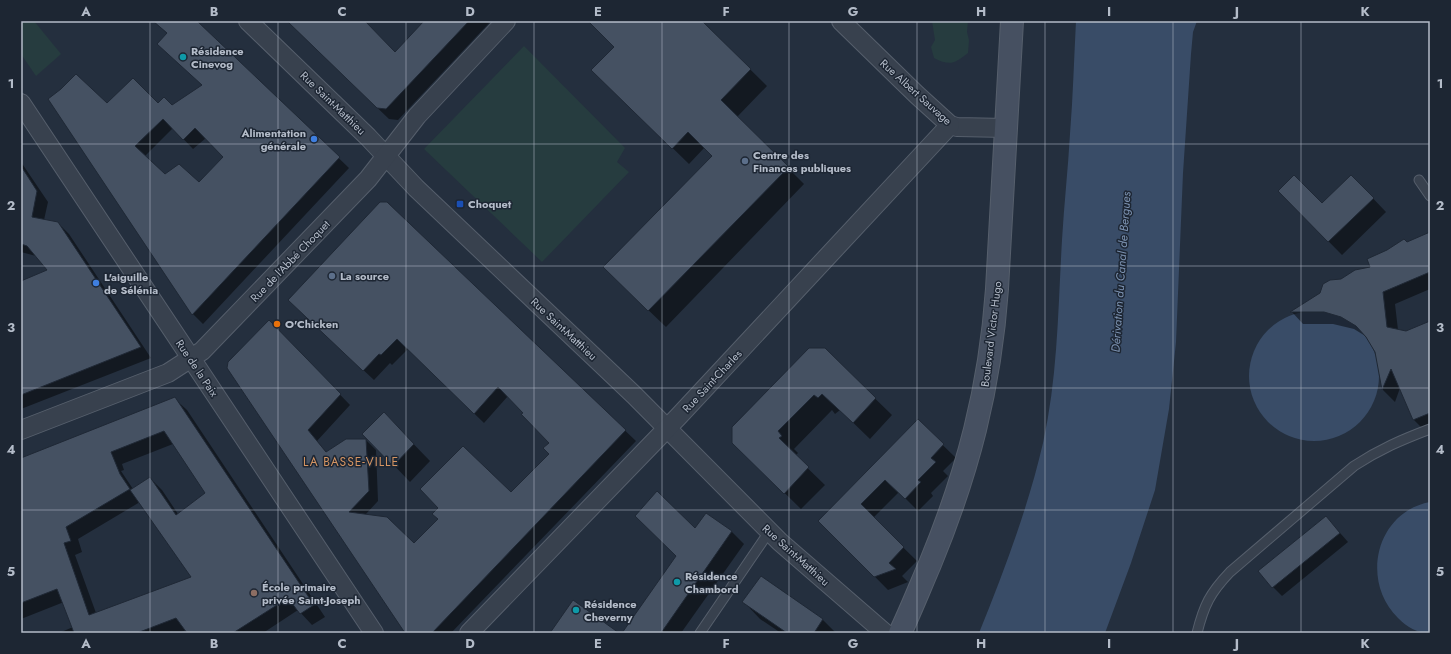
<svg xmlns="http://www.w3.org/2000/svg" width="1451" height="654" font-family="Jost,sans-serif">
	<style>
		.green { fill: #263c3f }
		.water { fill: #394c67 }
		.shadow { fill: #0007; fill-rule: evenodd }
		.building { fill: #455162; stroke: #1f2835; fill-rule: evenodd }
		.lines { fill: none; stroke-linecap: round; stroke-linejoin: round }
		.service-casing { stroke: #565f6c; stroke-width: 11 }
		.minor-casing { stroke: #565f6c; stroke-width: 20 }
		.secondary-casing { stroke: #565f6c; stroke-width: 24 }
		.service { stroke: #38414e; stroke-width: 9 }
		.minor { stroke: #38414e; stroke-width: 18 }
		.secondary { stroke: #465061; stroke-width: 22 }
		.grid { fill: none; stroke: #b4bcc9; stroke-width: 1; stroke-opacity: 0.55 }
		.culture-dot { fill: #0f9aa8; stroke: #1d2633; stroke-width: 1.5 }
		.shop-dot { fill: #3f7fe0; stroke: #1d2633; stroke-width: 1.5 }
		.service-dot { fill: #5c6f8a; stroke: #1d2633; stroke-width: 1.5 }
		.transit-dot { fill: #1a4fb4; stroke: #1d2633; stroke-width: 1.5 }
		.food-dot { fill: #e8710a; stroke: #1d2633; stroke-width: 1.5 }
		.education-dot { fill: #8d6e63; stroke: #1d2633; stroke-width: 1.5 }
		.labels { text-anchor: middle; stroke-width: 3; stroke-linejoin: round; paint-order: stroke }
		.poi-label { font-size: 11px; font-weight: bold; fill: #b4bcc9; stroke: #1d2633; text-anchor: start }
		.street-label { font-size: 11px; fill: #b4bcc9; stroke: #1d2633 }
		.water-label { font-size: 12px; font-style: italic; fill: #7c92b1; stroke: #1d2633 }
		.neighbourhood-label { font-size: 12px; letter-spacing: 1px; fill: #d59563; stroke: #1d2633 }
		.neatline { fill: none; stroke: #b4bcc9; stroke-width: 1.5 }
		.grid-label { font-size: 13px; text-anchor: middle; font-weight: bold; fill: #b4bcc9 }
	</style>
	<rect width="100%" height="100%" fill="#242f3e"/>
	<g class="green">
		<polygon points="21,21 34,21 61,54 36,76 21,54"/>
		<path d="M932,21H968L967,32L969,40L968,53C954,64 950,66 934,58L931,47L935,40Z"/>
		<polygon points="524,46 625,148 617,162 629,172 542,262 424,149"/>
	</g>
	<g class="water">
		<path d="M1076,21H1197L1193,32L1191,54L1183,173L1176,342L1169,409L1155,490L1131,563L1105,633H979C1004,571 1028,508 1043,443C1058,376 1058,308 1062,240C1064,205 1068,169 1070,134C1073,96 1074,59 1076,21Z"/>
		<circle cx="1314" cy="376" r="65"/>
		<path d="M1430,502V633C1417,633 1407,627 1398,618C1360,581 1376,512 1430,502Z"/>
	</g>
	<g class="shadow">
		<path d="M153,21H196L349,168L203,324L193,314L49,99L107,104L171,106L203,86L168,34ZM173,128L193,149L206,138L225,157L199,184L165,175L145,156Z"/>
		<polygon points="287,21 364,21 396,53 425,21 491,21 398,120 389,119"/>
		<polygon points="590,21 701,21 767,86 737,117 804,184 666,327 621,284 714,156 705,147 689,164 609,86 616,47"/>
		<polygon points="21,162 48,202 44,220 58,223 69,234 151,358 21,409 21,282 49,271 36,256 21,252"/>
		<polygon points="1364,189 1386,212 1342,255 1279,191 1322,205"/>
		<polygon points="386,203 636,441 451,633 407,633 229,363 279,331 350,405 317,441 327,453 366,440 376,450 378,501 365,515 414,544 511,494 550,454 550,443 508,396 484,423 408,349 392,365 390,363 374,380 299,310"/>
		<polygon points="1430,238 1430,289 1395,304 1398,330 1406,332 1430,322 1430,430 1426,432 1414,420 1400,388 1395,402 1383,390 1378,357 1372,344 1367,337 1354,329 1333,324 1303,324 1292,312 1341,280 1372,268 1407,243"/>
		<polygon points="824,349 892,415 870,439 840,410 835,414 832,410 794,449 798,453 795,456 825,485 801,509 750,459"/>
		<path d="M175,399L187,410L325,617L312,625L298,610L263,633H188L186,630L179,633H59L73,627L64,602L21,619V459ZM173,444L206,494L178,514L162,490L150,478L133,489L121,471L124,470L122,464ZM140,502L192,577L96,613L75,555L82,552L78,539Z"/>
		<polygon points="918,421 956,458 943,471 948,476 931,493 933,496 918,511 899,492 873,518 917,561 902,576 908,582 888,590 820,521"/>
		<polygon points="400,430 430,461 410,482 364,434"/>
		<polygon points="1326,517 1348,542 1282,596 1273,587"/>
		<polygon points="696,530 731,531 744,544 681,633 623,633"/>
		<polygon points="761,577 823,620 836,633 781,633 760,619 744,602"/>
	</g>
	<g class="building">
		<path d="M153,21H197L340,157L192,315L48,99L61,89L76,74L107,103L133,78L158,103L164,97L172,105L202,85L157,44L167,33ZM163,119L183,140L195,128L223,157L199,182L179,164L165,174L135,146Z"/>
		<polygon points="287,21 365,21 395,52 424,21 469,21 386,109 377,108"/>
		<polygon points="588,21 702,21 751,69 721,100 789,167 648,311 603,267 712,156 688,132 672,149 591,70 614,47"/>
		<polygon points="21,166 37,191 32,217 58,222 141,347 21,395 21,281 47,270 27,246 21,244"/>
		<polygon points="1294,175 1322,203 1351,175 1374,198 1328,242 1278,191"/>
		<polygon points="380,202 387,202 626,430 432,633 405,633 227,368 228,362 269,320 341,394 308,430 326,452 346,439 366,439 369,491 349,512 387,517 414,543 438,519 432,514 438,508 420,489 463,446 511,492 549,454 543,448 549,443 521,414 523,413 498,387 474,414 397,339 381,355 379,354 363,371 288,300"/>
		<polygon points="1430,232 1430,272 1383,292 1387,327 1406,331 1430,321 1430,413 1413,420 1391,369 1382,390 1375,352 1366,337 1356,326 1341,317 1324,312 1290,312 1320,293 1323,284 1330,280 1341,279 1355,270 1370,267 1367,259 1387,250 1404,239 1407,242"/>
		<polygon points="809,348 825,348 876,398 853,423 822,394 818,398 814,395 778,431 782,436 779,438 809,467 784,494 732,443 732,427"/>
		<path d="M175,397L314,605L300,614L288,598L233,633H187L176,618L137,633H74L57,589L21,603V458ZM164,431L205,493L176,515L150,477L130,490L191,577L89,615L64,543L71,541L66,527L130,489L120,474L111,452Z"/>
		<polygon points="384,412 414,444 393,466 362,434"/>
		<polygon points="918,419 944,444 931,458 936,462 918,480 921,482 905,499 885,480 861,504 904,547 889,563 896,569 874,577 818,521"/>
		<polygon points="657,491 695,528 706,513 732,531 661,633 622,633 676,556 635,516"/>
		<polygon points="1326,516 1340,533 1272,588 1258,571"/>
		<polygon points="761,576 823,619 814,633 787,633 742,602"/>
		<polygon points="573,600 619,633 550,633"/>
	</g>
	<g class="lines">
		<defs>
			<g id="service">
				<polyline points="1419,180 1430,196"/>
				<polyline points="700,633 769,532"/>
				<path d="M1197,633C1204,605 1210,593 1230,572L1354,466C1380,449 1401,440 1430,429"/>
			</g>
			<g id="minor">
				<polyline points="248,21 368,137 416,188 634,395 780,542 885,633"/>
				<polyline points="841,21 917,95 950,125 957,127 1006,128"/>
				<polyline points="21,103 374,633"/>
				<polyline points="21,430 168,373 202,351 368,179 417,116 506,21"/>
				<polyline points="469,633 678,417 950,125"/>
			</g>
			<path id="secondary" d="M900,633C911,610 920,587 930,564C968,472 990,388 997,289L1012,21"/>
		</defs>
		<use href="#service" class="service-casing"/>
		<use href="#minor" class="minor-casing"/>
		<use href="#secondary" class="secondary-casing"/>
		<use href="#service" class="service"/>
		<use href="#minor" class="minor"/>
		<use href="#secondary" class="secondary"/>
	</g>
	<path class="grid" d="M150,21V633M278,21V633M406,21V633M534,21V633M662,21V633M789,21V633M917,21V633M1045,21V633M1173,21V633M1301,21V633M21,144H1430M21,266H1430M21,388H1430M21,510H1430"/>
	<g class="culture-dot">
		<circle cx="183" cy="57" r="4"/>
		<circle cx="677" cy="582" r="4"/>
		<circle cx="576" cy="610" r="4"/>
	</g>
	<g class="shop-dot">
		<circle cx="314" cy="139" r="4"/>
		<circle cx="96" cy="283" r="4"/>
	</g>
	<g class="service-dot">
		<circle cx="745" cy="161" r="4"/>
		<circle cx="332" cy="276" r="4"/>
	</g>
	<rect class="transit-dot" x="456" y="200" width="8" height="8" rx="2"/>
	<circle class="food-dot" cx="277" cy="324" r="4"/>
	<circle class="education-dot" cx="254" cy="593" r="4"/>
	<g class="labels">
		<g class="poi-label">
			<text x="191" y="55">Résidence<tspan x="191" dy="13">Cinevog</tspan></text>
			<text x="306" y="137" text-anchor="end">Alimentation<tspan x="306" dy="13">générale</tspan></text>
			<text x="753" y="159">Centre des<tspan x="753" dy="13">Finances publiques</tspan></text>
			<text x="468" y="208">Choquet</text>
			<text x="340" y="280">La source</text>
			<text x="104" y="281">L'aiguille<tspan x="104" dy="13">de Sélénia</tspan></text>
			<text x="285" y="328">O'Chicken</text>
			<text x="685" y="580">Résidence<tspan x="685" dy="13">Chambord</tspan></text>
			<text x="262" y="591">École primaire<tspan x="262" dy="13">privée Saint-Joseph</tspan></text>
			<text x="584" y="608">Résidence<tspan x="584" dy="13">Cheverny</tspan></text>
		</g>
		<g class="street-label">
			<text transform="translate(916 92) rotate(42)" y="4">Rue Albert Sauvage</text>
			<text transform="translate(333 103) rotate(44)" y="4">Rue Saint-Matthieu</text>
			<text transform="translate(290 261) rotate(-46)" y="4">Rue de l'Abbé Choquet</text>
			<text transform="translate(564 329) rotate(43)" y="4">Rue Saint-Matthieu</text>
			<text transform="translate(991 334) rotate(-83)" y="4">Boulevard Victor Hugo</text>
			<text transform="translate(197 368) rotate(56)" y="4">Rue de la Paix</text>
			<text transform="translate(712 381) rotate(-47)" y="4">Rue Saint-Charles</text>
			<text transform="translate(796 555) rotate(42)" y="4">Rue Saint-Matthieu</text>
		</g>
		<g class="water-label">
			<text transform="translate(1121 272) rotate(-86)" y="4">Dérivation du Canal de Bergues</text>
		</g>
		<g class="neighbourhood-label">
			<text x="351" y="466">LA BASSE-VILLE</text>
		</g>
	</g>
	<rect width="1451" height="654" fill="none" stroke="#1d2633" stroke-width="44"/>
	<rect x="22" y="22" width="1407" height="610" class="neatline"/>
	<g class="grid-label">
		<text x="86" y="16">A</text>
		<text x="214" y="16">B</text>
		<text x="342" y="16">C</text>
		<text x="470" y="16">D</text>
		<text x="598" y="16">E</text>
		<text x="726" y="16">F</text>
		<text x="853" y="16">G</text>
		<text x="981" y="16">H</text>
		<text x="1109" y="16">I</text>
		<text x="1237" y="16">J</text>
		<text x="1365" y="16">K</text>
		<text x="11" y="88">1</text>
		<text x="1440" y="88">1</text>
		<text x="11" y="210">2</text>
		<text x="1440" y="210">2</text>
		<text x="11" y="332">3</text>
		<text x="1440" y="332">3</text>
		<text x="11" y="454">4</text>
		<text x="1440" y="454">4</text>
		<text x="11" y="576">5</text>
		<text x="1440" y="576">5</text>
		<text x="86" y="648">A</text>
		<text x="214" y="648">B</text>
		<text x="342" y="648">C</text>
		<text x="470" y="648">D</text>
		<text x="598" y="648">E</text>
		<text x="726" y="648">F</text>
		<text x="853" y="648">G</text>
		<text x="981" y="648">H</text>
		<text x="1109" y="648">I</text>
		<text x="1237" y="648">J</text>
		<text x="1365" y="648">K</text>
	</g>
</svg>
